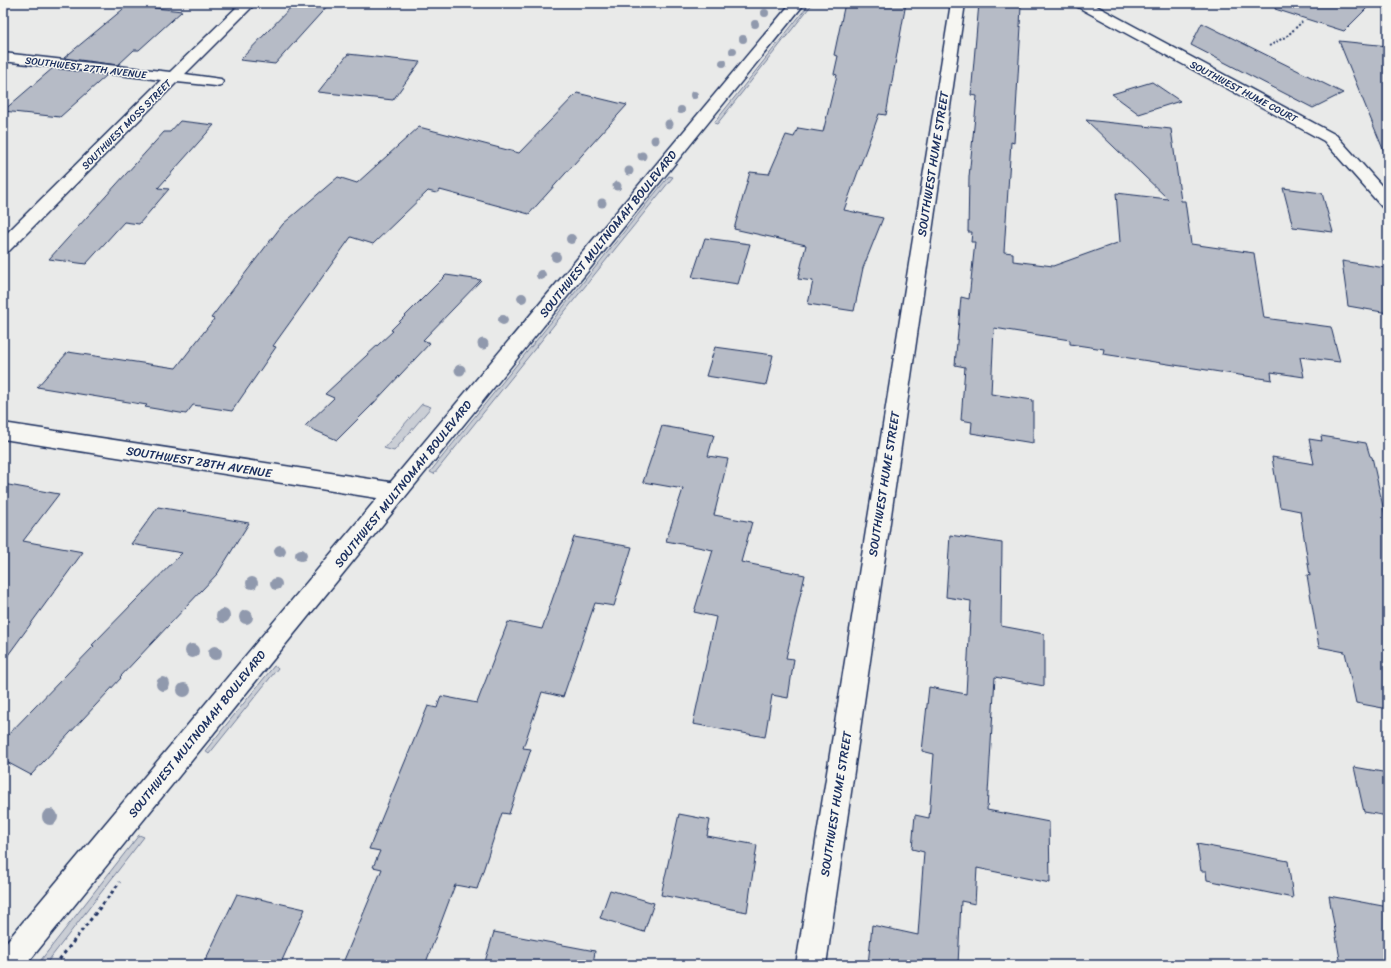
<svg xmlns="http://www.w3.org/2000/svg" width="1391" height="968" font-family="Sriracha,sans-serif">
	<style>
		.green { fill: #caced5; stroke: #727e9a }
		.building { fill: #b6bbc6; stroke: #1b2f5e }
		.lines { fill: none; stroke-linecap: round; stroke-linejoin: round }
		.street-casing { stroke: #1b2f5e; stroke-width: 3 }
		.secondary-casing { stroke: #1b2f5e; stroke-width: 3 }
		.path-far1 { stroke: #1b2f5e; stroke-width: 2; stroke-dasharray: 2 2; stroke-linecap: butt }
		.path { stroke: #1b2f5e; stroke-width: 3; stroke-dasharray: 3.5 3.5; stroke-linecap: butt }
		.street { fill: #f6f6f2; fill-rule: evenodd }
		.secondary { fill: #f6f6f2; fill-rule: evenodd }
		.tree { fill: #9099ad }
		.labels { text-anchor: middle; stroke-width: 3; stroke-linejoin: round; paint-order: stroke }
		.far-street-label { font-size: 10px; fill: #1b2f5e; stroke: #f6f6f2 }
		.street-label { font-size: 12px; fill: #1b2f5e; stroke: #f6f6f2 }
	</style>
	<rect width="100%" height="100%" fill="#e9eae9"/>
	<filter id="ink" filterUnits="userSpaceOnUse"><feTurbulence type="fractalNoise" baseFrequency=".025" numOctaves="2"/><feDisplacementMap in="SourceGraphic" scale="8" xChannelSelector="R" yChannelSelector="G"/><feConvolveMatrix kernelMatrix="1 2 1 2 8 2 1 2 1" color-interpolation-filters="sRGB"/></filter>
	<g filter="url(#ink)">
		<g class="green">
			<polygon points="810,3 813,3 717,124 714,123"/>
			<polygon points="669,176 673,177 434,474 430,472"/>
			<polygon points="422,404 431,407 394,451 384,448"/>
			<polygon points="274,666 278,668 209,754 205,751"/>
			<polygon points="139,835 144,837 45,965 37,965"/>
		</g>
		<g class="building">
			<polygon points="295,3 330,3 275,64 240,60"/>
			<polygon points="845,3 906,3 886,115 879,114 844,210 883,218 863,268 854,311 808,304 813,281 798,279 806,245 734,229 750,172 769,174 786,135 794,137 798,128 823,132 837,75 834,74 838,56 834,55"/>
			<polygon points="979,3 1021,5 1020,27 1021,26 1014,143 1011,142 1004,252 1013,253 1013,261 1053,266 1120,242 1116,193 1168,199 1086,120 1171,129 1181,201 1185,201 1191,244 1254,253 1264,318 1331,327 1340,362 1300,357 1304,377 1271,372 1272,380 1103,354 1104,349 1070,344 1070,340 994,328 991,394 1033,400 1033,443 971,433 972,422 961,420 965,367 955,365 961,297 969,299 975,242 971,242 972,232 968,232 969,177 977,96 971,95"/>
			<polygon points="1276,3 1372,3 1344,31 1275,9"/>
			<polygon points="128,5 182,11 139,50 134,50 118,65 64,58"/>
			<polygon points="1202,23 1343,93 1313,108 1191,45"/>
			<polygon points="1339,41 1388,46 1388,159 1387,159"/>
			<polygon points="348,54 420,62 393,100 318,92"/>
			<polygon points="53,68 107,75 60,117 3,111"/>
			<polygon points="1152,82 1180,101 1139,114 1112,94"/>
			<polygon points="577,93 627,105 529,214 440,190 436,193 428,191 373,244 351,237 273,346 276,347 232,411 193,405 186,414 145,407 147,405 37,387 68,352 176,368 214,319 211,318 283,224 338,177 357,183 419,127 519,153"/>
			<polygon points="180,121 214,125 158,188 169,189 139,224 124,222 86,264 49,259 164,132 170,132"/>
			<polygon points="1283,188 1322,193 1333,232 1293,227"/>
			<polygon points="705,238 750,244 738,284 692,277"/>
			<polygon points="1342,261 1385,268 1388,286 1388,313 1348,306"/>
			<polygon points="446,275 481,280 423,340 430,343 371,406 337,440 305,426 334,398 325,394 393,331 391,330"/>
			<polygon points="715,347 773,355 766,385 706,376"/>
			<polygon points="662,426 714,435 708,456 728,459 714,515 752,522 741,562 805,575 786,658 794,659 788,698 772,695 765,737 693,724 716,617 694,612 713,550 666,541 683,489 643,482"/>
			<polygon points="1321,436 1366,443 1370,456 1372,457 1388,529 1388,709 1356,703 1345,652 1319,647 1307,575 1310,576 1300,511 1280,507 1272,457 1314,464 1309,439 1322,441"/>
			<polygon points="3,484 59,494 23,541 83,552 3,662"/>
			<polygon points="158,507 249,523 218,573 120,677 121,678 31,775 3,760 3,740 94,646 92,645 182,553 131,544"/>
			<polygon points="950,535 1002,543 1001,626 1044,634 1044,686 995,677 987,810 1049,822 1050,883 977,868 975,904 961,901 958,965 868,965 872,925 918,935 924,852 912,849 915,815 929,818 934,754 922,751 929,687 966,694 971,601 946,597"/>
			<polygon points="574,537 632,547 614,606 595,603 563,697 542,692 523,748 531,749 509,814 502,813 477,889 455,885 425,965 342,965 382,869 373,867 380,851 369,849 428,706 437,708 441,696 477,703 508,622 542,629"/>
			<polygon points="1354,767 1388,773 1388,816 1364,812"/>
			<polygon points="679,814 710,820 707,836 757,845 747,912 661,895"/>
			<polygon points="1197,844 1288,861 1293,898 1207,880 1206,871 1201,871"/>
			<polygon points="610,890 654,903 644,932 600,918"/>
			<polygon points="237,894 305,909 280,965 203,965"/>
			<polygon points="1329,896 1388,907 1388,965 1341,965"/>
			<polygon points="494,932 595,951 593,965 484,965"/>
		</g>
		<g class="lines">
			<defs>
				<g id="street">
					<polygon points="241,3 256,3 185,74 221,79 223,82 221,85 216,86 177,82 9,251 3,253 3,237 161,80 3,61 3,53 170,72"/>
					<polygon points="951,3 965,3 826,965 796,965"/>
					<polygon points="1074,3 1091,3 1336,135 1388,193 1388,208 1382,207 1324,141 1076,6"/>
					<polygon points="3,423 396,483 404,486 407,492 404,498 396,501 3,439"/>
				</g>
				<polygon id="secondary" points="791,3 805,3 26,965 3,965 3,946"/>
			</defs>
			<use href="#street" class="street-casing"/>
			<use href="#secondary" class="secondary-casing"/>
			<polyline class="path-far1" points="1269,46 1287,36 1302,22"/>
			<polyline class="path" points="55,965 120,882"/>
			<use href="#street" class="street"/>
			<use href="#secondary" class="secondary"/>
		</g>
		<g class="tree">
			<circle cx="765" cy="13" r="4"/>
			<circle cx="755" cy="24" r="4"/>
			<circle cx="743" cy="39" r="4"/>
			<circle cx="733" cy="51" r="4"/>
			<circle cx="723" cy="63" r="4"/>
			<circle cx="694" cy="95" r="4"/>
			<circle cx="681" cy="110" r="4"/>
			<circle cx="669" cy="124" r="4.5"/>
			<circle cx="655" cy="140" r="4.5"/>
			<circle cx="642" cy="156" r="4.5"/>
			<circle cx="629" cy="171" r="4.5"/>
			<circle cx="617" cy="186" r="4.5"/>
			<circle cx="602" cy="203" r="4.5"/>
			<circle cx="571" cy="239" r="5"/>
			<circle cx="556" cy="257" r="5"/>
			<circle cx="541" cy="275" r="5"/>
			<circle cx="522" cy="298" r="5"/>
			<circle cx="503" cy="320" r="5"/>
			<circle cx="483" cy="344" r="5.5"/>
			<circle cx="460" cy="370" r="5.5"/>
			<circle cx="280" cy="551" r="6"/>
			<circle cx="301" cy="555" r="6"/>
			<circle cx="252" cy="583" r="6"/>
			<circle cx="276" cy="584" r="6"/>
			<circle cx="223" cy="616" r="7"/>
			<circle cx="246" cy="617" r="7"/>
			<circle cx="192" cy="651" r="7"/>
			<circle cx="215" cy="653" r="7"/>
			<circle cx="163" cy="684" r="7"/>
			<circle cx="184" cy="690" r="7"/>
			<circle cx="50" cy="817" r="8"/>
		</g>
	</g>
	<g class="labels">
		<g class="far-street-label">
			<text transform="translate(86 67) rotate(7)" y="4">SOUTHWEST 27TH AVENUE</text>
			<text transform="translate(1244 91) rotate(28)" y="4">SOUTHWEST HUME COURT</text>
			<text transform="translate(126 124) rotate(-45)" y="4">SOUTHWEST MOSS STREET</text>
		</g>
		<g class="street-label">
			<text transform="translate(933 164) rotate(-81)" y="4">SOUTHWEST HUME STREET</text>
			<text transform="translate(608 234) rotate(-51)" y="4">SOUTHWEST MULTNOMAH BOULEVARD</text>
			<text transform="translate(199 462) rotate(9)" y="4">SOUTHWEST 28TH AVENUE</text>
			<text transform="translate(403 484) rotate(-51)" y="4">SOUTHWEST MULTNOMAH BOULEVARD</text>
			<text transform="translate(884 484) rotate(-81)" y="4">SOUTHWEST HUME STREET</text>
			<text transform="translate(197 734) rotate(-51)" y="4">SOUTHWEST MULTNOMAH BOULEVARD</text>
			<text transform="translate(836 804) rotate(-81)" y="4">SOUTHWEST HUME STREET</text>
		</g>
	</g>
	<rect width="1391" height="968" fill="none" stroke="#f6f6f2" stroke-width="16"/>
	<rect x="8" y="8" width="1375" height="952" fill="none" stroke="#1b2f5e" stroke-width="1.5" filter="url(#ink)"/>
</svg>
